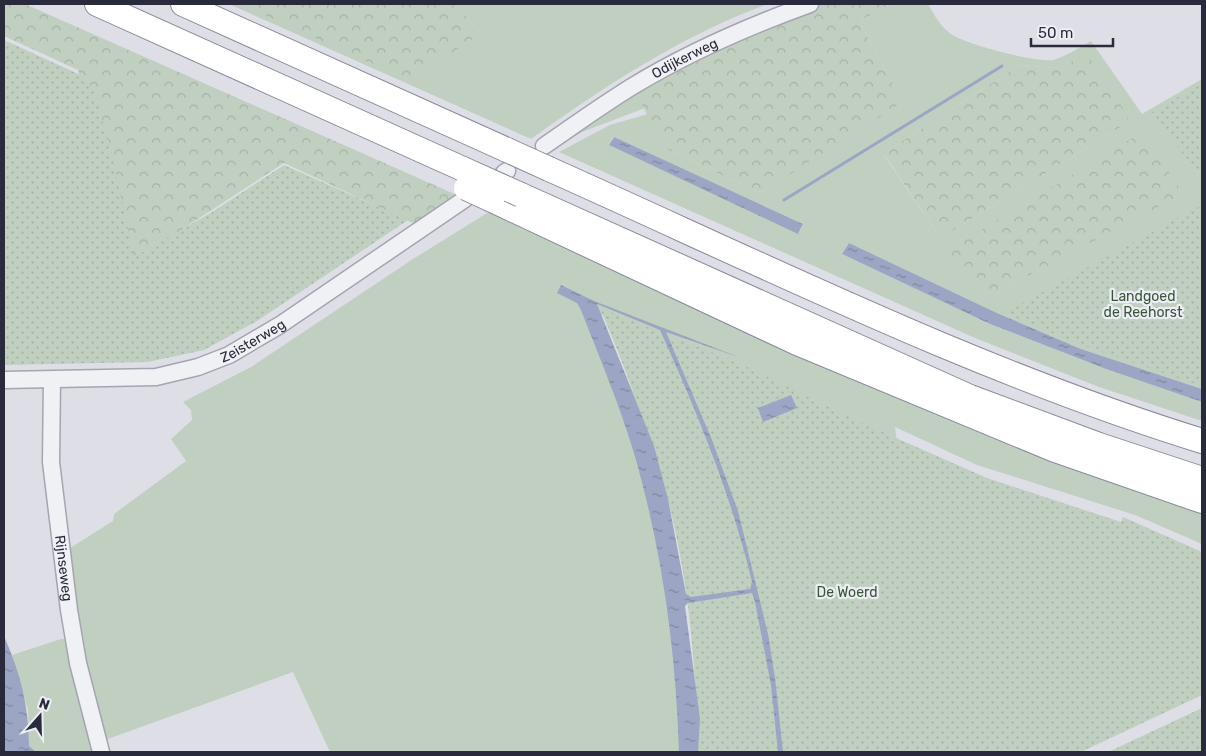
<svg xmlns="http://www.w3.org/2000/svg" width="1206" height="756" font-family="Rubik,sans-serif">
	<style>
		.green { fill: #c0cfc0; fill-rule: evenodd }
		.forest { fill: url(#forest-crowns) }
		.park { fill: url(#park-dots) }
		.water { fill: url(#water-ripples); fill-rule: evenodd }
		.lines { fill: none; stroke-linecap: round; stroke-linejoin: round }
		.stream { stroke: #9ca5c3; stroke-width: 3 }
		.tertiary-casing { stroke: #a4a5b0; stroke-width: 19 }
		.motorway-casing { stroke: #878a9c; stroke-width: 26 }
		.tertiary { stroke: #f0f1f5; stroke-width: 16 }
		.motorway { stroke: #fff; stroke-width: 24 }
		.motorway-bridge-casing { stroke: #878a9c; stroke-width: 26; stroke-linecap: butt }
		.motorway-bridge { stroke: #fff; stroke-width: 24 }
		.labels { text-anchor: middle; stroke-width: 4.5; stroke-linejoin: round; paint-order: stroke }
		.street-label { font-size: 14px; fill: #292b3c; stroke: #edeef4 }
		.park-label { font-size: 14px; fill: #37563a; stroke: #edeef4 }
	</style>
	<defs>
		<pattern id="forest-crowns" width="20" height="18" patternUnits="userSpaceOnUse" patternTransform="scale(1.25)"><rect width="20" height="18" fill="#c0cfc0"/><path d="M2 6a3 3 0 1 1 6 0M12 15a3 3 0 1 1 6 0" fill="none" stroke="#a5b2a6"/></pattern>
		<pattern id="park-dots" width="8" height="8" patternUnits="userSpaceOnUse" patternTransform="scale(1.25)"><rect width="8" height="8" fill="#c0cfc0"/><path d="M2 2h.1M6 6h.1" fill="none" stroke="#a5b2a6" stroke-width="1.8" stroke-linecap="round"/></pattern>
		<pattern id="water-ripples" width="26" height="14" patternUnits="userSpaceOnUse" patternTransform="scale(1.25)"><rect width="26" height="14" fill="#9ca5c3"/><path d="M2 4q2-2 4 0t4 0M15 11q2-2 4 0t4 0" fill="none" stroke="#7f87a0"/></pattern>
	</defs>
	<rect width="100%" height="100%" fill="#dedfe6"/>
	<g class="green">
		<path d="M229,4H258L250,9L480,34L456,4H768C682,35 605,86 531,139Z"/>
		<path d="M891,4H928C935,16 940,26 951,34C965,44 1036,63 1053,60C1065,57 1080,47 1091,41L1142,114L1202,79V389L1081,349L997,313L849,243L842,254L990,324L1106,369L1202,402V421L1099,387L975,338L559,152L610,125L648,114L664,148L758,192L766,190L900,97L861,25L863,19ZM1020,65L1057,68L1127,123L944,236L938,234L885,157L887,151ZM613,137L803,224L799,233L609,145ZM1180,188L1178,196L994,294Z"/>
		<polygon points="635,91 645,108 582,132 553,150 549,148"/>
		<polygon points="492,210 1202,511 1202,544 1135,515 977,465 895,427 902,479 846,752 665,341 578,305 620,362 642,413 693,752 330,752 293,672 105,740 80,634 67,550 113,521 114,514 186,461 171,439 192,420 191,410 183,402 251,367 413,259"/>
		<polygon points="61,639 68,639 96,752 36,752 29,747 28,710 12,655"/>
	</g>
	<g class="forest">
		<polygon points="4,4 25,4 459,196 415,224 284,163 132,262 78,70 4,36"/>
		<polygon points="258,4 456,4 480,34 410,81 250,9"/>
		<polygon points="823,4 891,4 863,19 861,25 900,97 898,105 766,190 758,192 664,148 635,91 768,24"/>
		<polygon points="1083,57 1091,60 1128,116 1127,123 944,236 938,234 885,156 887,151 1020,65 1057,68"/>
		<polygon points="1136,136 1144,137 1180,188 1179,196 994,294 988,293 959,273 948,254 950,249"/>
	</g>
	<g class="park">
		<polygon points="4,40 85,77 102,107 99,110 111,150 134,257 212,212 284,165 408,220 257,321 204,350 148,362 4,365"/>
		<polygon points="1202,83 1202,180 1152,112"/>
		<polygon points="1202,205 1202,386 1081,345 1004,313"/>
		<path d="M600,308L739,363L862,423L987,478L1121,522L1123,517L1202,552V695L1081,752H698C696,662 688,569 663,482C646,423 624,365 600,308Z"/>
		<polygon points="1202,708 1202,752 1108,752"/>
	</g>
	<g class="water">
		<polygon points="614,137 803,224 798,234 609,145"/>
		<polygon points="849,243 997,313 1081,349 1202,389 1202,402 1106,369 990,324 842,254"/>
		<path d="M561,285L594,301L741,358L666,332L712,440L738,511L768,634L775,678L783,752H778L771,685L755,602L752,593L688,603L685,606L700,719L698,752H679C676,653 663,556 636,460C621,408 600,359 581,310L577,303L557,293ZM597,304L660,330C697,412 731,494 752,582L750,589L691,597L686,594L668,499L654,446Z"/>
		<polygon points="791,395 797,408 763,422 758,408"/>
		<path d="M4,636C20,672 29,706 29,746L36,752H4Z"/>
	</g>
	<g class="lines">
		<polyline class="stream" points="784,200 1002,66"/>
		<defs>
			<g id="tertiary">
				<path id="s1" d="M544,146C573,126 602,105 633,86C689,52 749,26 810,4"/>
				<polyline points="504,173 507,171"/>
				<path id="s2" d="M4,380L156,377L198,367L229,355L280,325L465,199"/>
				<path id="s3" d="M52,380L51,462L69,610L78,663L101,752"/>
			</g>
			<g id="motorway">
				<polyline points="97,4 463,169"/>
				<polyline points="183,4 507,150"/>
				<path d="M549,169C764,265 976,371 1202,441"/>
				<polyline points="521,195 970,397 1099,445 1202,479"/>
				<polyline points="492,200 797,343 1055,450 1202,501"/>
			</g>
		</defs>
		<use href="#tertiary" class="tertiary-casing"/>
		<use href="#motorway" class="motorway-casing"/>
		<use href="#tertiary" class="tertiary"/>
		<use href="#motorway" class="motorway"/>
		<defs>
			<g id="motorway-bridge">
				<polyline points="507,150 549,169"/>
				<polyline points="463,169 521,195"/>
				<polyline points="466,188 492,200"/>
			</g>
		</defs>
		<use href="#motorway-bridge" class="motorway-bridge-casing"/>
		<use href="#motorway-bridge" class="motorway-bridge"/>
	</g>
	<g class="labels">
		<g class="street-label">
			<text dy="5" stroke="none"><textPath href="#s1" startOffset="166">Odijkerweg</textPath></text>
			<text dy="5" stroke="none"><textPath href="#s2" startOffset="256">Zeisterweg</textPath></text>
			<text dy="5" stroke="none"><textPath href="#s3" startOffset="189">Rijnseweg</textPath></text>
		</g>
		<g class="park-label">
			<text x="1143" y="301">Landgoed<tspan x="1143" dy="16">de Reehorst</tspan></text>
			<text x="847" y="597">De Woerd</text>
		</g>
	</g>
	<rect width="1206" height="756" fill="none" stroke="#292b3c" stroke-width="10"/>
	<g transform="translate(40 716) rotate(20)" stroke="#edeef4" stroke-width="4" paint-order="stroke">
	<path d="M0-4L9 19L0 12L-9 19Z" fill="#292b3c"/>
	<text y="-8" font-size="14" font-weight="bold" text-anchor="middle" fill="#292b3c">N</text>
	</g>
	<path d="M1031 38v8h82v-8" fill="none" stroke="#292b3c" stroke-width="2.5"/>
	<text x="1038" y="38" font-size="15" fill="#292b3c" stroke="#edeef4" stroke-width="4" paint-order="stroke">50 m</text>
</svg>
